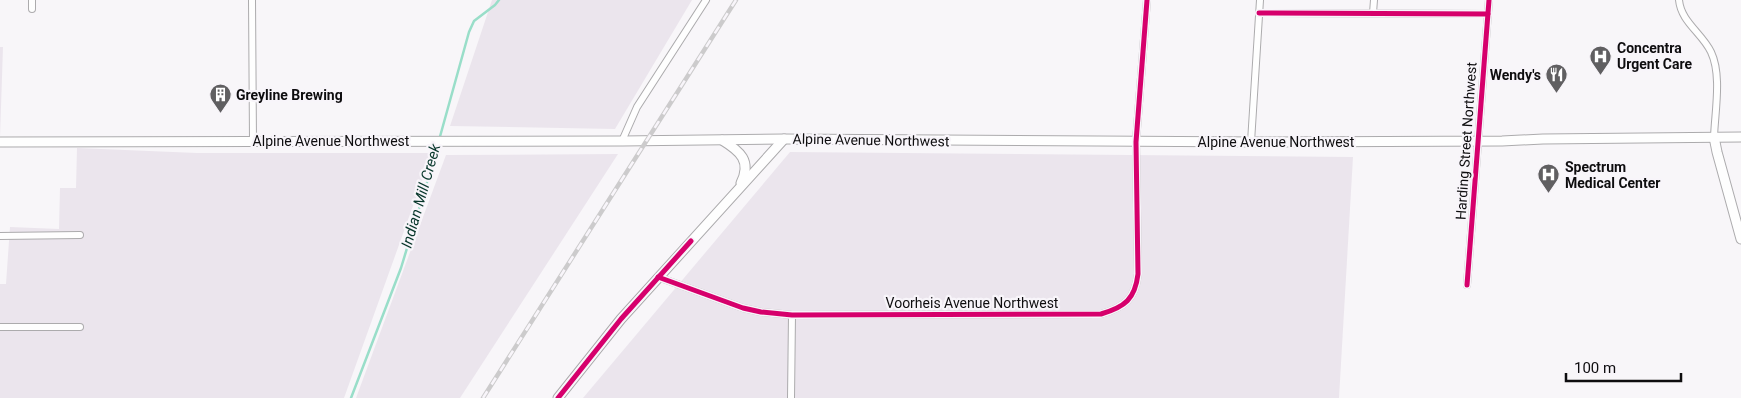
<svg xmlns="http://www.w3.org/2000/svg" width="1741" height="398" font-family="Roboto,sans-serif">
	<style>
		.built { fill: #ebe5ed }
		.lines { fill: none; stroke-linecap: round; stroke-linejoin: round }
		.stream { stroke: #99dec9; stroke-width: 2.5 }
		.minor-casing { stroke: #acabad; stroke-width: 8 }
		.secondary-casing { stroke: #acabad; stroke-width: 11 }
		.minor { stroke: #fefefe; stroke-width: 6 }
		.secondary { stroke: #fefefe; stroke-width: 9 }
		.rail-casing { stroke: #cccbcc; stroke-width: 4.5 }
		.rail { stroke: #f8f5fa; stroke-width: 2.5; stroke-dasharray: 8; stroke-linecap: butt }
		.cycleway-casing { stroke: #f8f5fa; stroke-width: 8 }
		.cycleway { stroke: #d6006c; stroke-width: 5 }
		.labels { text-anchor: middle; stroke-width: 4.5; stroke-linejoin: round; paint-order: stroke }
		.poi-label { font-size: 14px; font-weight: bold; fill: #0e0d0f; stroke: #f8f5fa; text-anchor: start }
		.street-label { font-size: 14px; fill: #0e0d0f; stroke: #f8f5fa }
		.water-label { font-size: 15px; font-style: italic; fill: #07362a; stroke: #f8f5fa }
	</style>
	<rect width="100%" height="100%" fill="#f8f6f9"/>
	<g class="built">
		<polygon points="492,0 692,0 615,129 450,126"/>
		<polygon points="0,47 3,47 0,137"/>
		<polygon points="77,148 197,153 432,153 344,398 0,398 0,284 6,284 10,227 59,229 60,188 76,188"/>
		<polygon points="790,152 1353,157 1339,398 583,398"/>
		<polygon points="618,154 460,398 356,398 446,155"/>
	</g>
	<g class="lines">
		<polyline class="stream" points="351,398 401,268 431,169 469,32 474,21 495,5 499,0"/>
		<defs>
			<g id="minor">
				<polyline points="252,0 253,141"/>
				<path d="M1679,0C1681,22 1702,33 1711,52C1722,75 1715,111 1714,137"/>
				<polyline points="32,9 32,0"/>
				<polyline points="1259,13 1488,14"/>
				<polyline points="1373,13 1374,0"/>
				<polyline points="622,141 637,107 706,0"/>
				<polyline points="1251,142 1260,0"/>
				<polyline points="0,236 80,235"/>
				<path d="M658,277L743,308L761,312L792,315L1101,314C1125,307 1135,299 1138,274L1136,142L1147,0"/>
				<polyline points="1467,285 1489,0"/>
				<polyline points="0,327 80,327"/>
				<polyline points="791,398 792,315"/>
			</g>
			<g id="secondary">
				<polyline points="1714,137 1717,152 1741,239"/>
				<path d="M722,140C740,151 752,161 741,183"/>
				<polyline points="0,142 622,141 784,139 1260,142 1502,141 1543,139 1741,137"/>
				<polyline points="558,398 621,319 784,139"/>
			</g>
		</defs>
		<use href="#minor" class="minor-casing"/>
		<use href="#secondary" class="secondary-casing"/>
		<use href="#minor" class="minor"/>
		<use href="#secondary" class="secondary"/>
		<defs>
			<polyline id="rail" points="483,398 736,0"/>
		</defs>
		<use href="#rail" class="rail-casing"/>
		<use href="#rail" class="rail"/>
		<defs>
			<g id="cycleway">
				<polyline points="1259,13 1488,14"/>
				<path d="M658,277L743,308L761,312L792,315L1101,314C1125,307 1135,299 1138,274L1136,142L1147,0"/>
				<polyline points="1467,285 1489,0"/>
				<polyline points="558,398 621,319 691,241"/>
			</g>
		</defs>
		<use href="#cycleway" class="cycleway-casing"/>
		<use href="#cycleway" class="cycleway"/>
	</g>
	<defs>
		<symbol id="hospital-pin" viewBox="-11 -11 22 30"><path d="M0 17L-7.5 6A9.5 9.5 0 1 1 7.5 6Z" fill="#605f61" stroke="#f8f5fa"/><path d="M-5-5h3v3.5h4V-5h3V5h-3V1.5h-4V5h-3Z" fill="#fff"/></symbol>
		<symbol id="restaurant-pin" viewBox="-11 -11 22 30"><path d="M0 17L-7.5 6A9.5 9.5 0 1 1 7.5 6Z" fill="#605f61" stroke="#f8f5fa"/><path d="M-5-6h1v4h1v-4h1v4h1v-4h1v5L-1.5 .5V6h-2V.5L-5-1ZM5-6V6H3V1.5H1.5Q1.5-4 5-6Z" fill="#fff"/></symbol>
		<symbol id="building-pin" viewBox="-11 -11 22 30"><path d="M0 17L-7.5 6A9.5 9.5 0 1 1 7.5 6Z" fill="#605f61" stroke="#f8f5fa"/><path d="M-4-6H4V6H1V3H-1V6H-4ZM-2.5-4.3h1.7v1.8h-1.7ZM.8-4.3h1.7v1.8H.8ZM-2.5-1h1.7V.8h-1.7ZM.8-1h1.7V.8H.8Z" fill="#fff"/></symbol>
	</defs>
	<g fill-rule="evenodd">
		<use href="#hospital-pin" x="1588" y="44" width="25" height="34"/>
		<use href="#restaurant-pin" x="1544" y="62" width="25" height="34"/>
		<use href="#building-pin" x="208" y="82" width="25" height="34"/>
		<use href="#hospital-pin" x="1536" y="162" width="25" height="34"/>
	</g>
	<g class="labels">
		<g class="poi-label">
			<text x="1617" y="53">Concentra<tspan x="1617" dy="16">Urgent Care</tspan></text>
			<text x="1541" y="80" text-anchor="end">Wendy's</text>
			<text x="236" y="100">Greyline Brewing</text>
			<text x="1565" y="172">Spectrum<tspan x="1565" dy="16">Medical Center</tspan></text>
		</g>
		<g class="street-label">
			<text transform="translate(871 140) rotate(1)" y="5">Alpine Avenue Northwest</text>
			<text x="331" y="146">Alpine Avenue Northwest</text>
			<text transform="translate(1466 141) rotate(-86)" y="5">Harding Street Northwest</text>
			<text x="1276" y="147">Alpine Avenue Northwest</text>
			<text x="972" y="308">Voorheis Avenue Northwest</text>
		</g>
		<g class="water-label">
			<text transform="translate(421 196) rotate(-74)" y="5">Indian Mill Creek</text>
		</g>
	</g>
	<path d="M1566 373v8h115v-8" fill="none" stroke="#0e0d0f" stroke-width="2.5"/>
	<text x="1574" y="373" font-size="15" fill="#0e0d0f" stroke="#f8f5fa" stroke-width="4" paint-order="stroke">100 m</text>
</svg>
